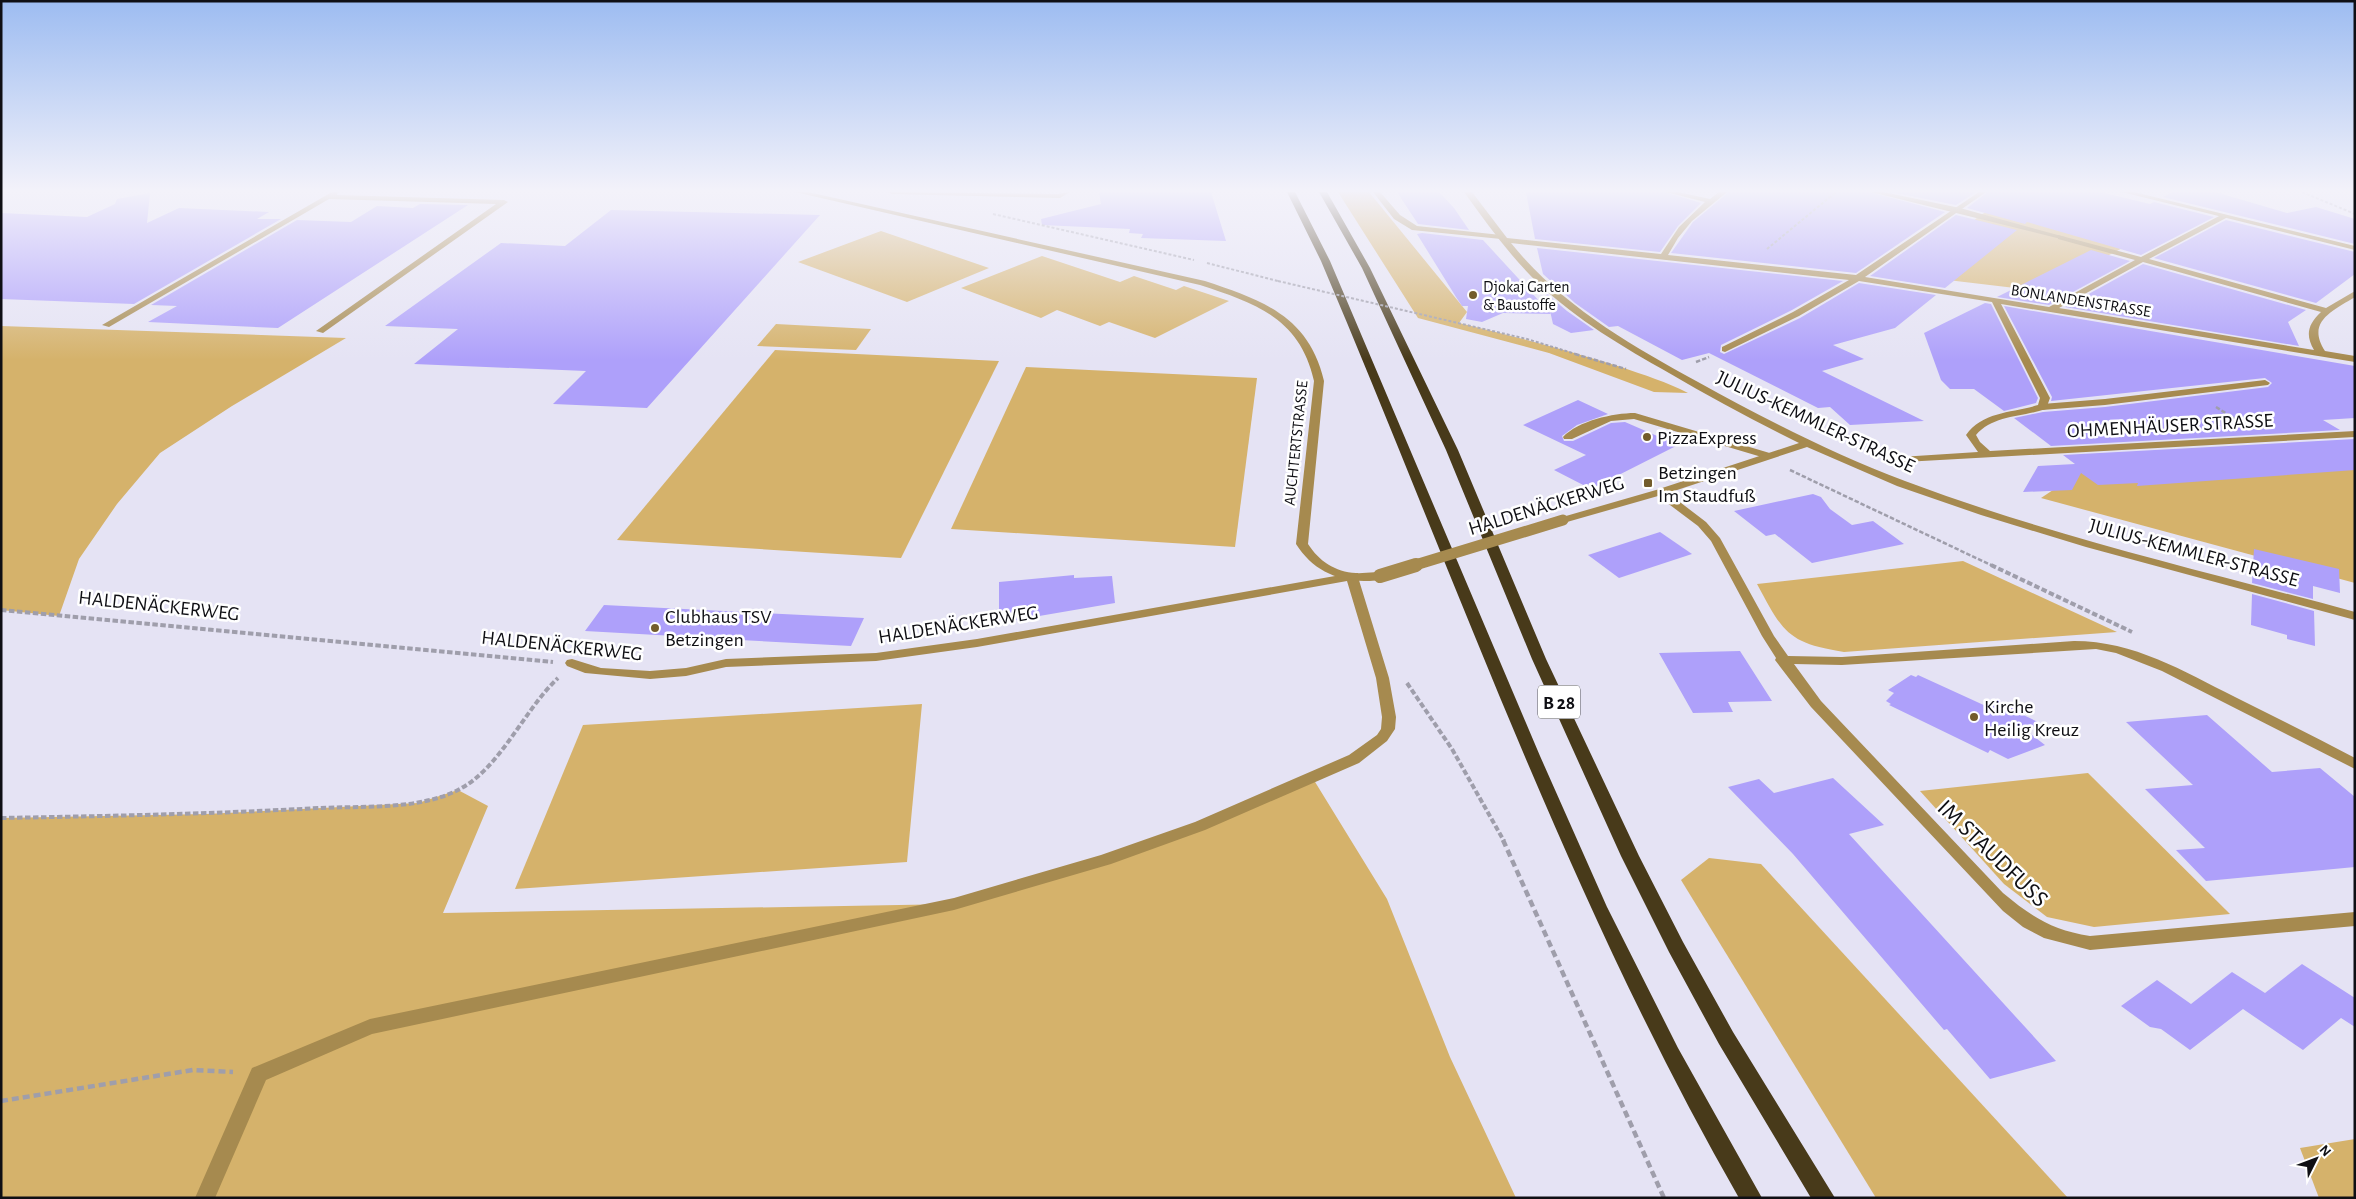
<svg xmlns="http://www.w3.org/2000/svg" width="2356" height="1199" font-family="'Alegreya Sans',sans-serif">
	<style>
		.green { fill: #d5b26b }
		.building { fill: #aea0fa }
		.lines { fill: none; stroke-linecap: round; stroke-linejoin: round }
		.path-far3 { stroke: #9f9eab; stroke-width: 2; stroke-dasharray: 3 2; stroke-linecap: butt }
		.path-far2 { stroke: #9f9eab; stroke-width: 2.5; stroke-dasharray: 4.5 2; stroke-linecap: butt }
		.path-far1 { stroke: #9f9eab; stroke-width: 4; stroke-dasharray: 5.5 2.5; stroke-linecap: butt }
		.path { stroke: #9f9eab; stroke-width: 4.5; stroke-dasharray: 7 4; stroke-linecap: butt }
		.service { fill: #a68a4f; fill-rule: evenodd }
		.minor { fill: #a68a4f; fill-rule: evenodd }
		.tertiary { fill: #a68a4f; fill-rule: evenodd }
		.trunk { fill: #483a1a; fill-rule: evenodd }
		.path-bridge { stroke: #9f9eab; stroke-width: 2; stroke-dasharray: 3 2; stroke-linecap: butt }
		.minor-bridge-far1 { stroke: #a68a4f; stroke-width: 11 }
		.minor-bridge { stroke: #a68a4f; stroke-width: 14 }
		.poi-dot { fill: #735c2c; stroke: #fff; stroke-width: 2 }
		.labels { text-anchor: middle; stroke-width: 5; stroke-linejoin: round; paint-order: stroke }
		.far-poi-label { font-size: 16px; fill: #0f0f14; stroke: #fff; text-anchor: start }
		.far-street-label { font-size: 16px; fill: #0f0f14; stroke: #fff }
		.shield { fill: #fff; stroke: #57575a; stroke-width: 1 }
		.shield-label { font-size: 19px; font-weight: bold; fill: #0f0f14 }
		.street-label { font-size: 20px; fill: #0f0f14; stroke: #fff }
		.poi-label { font-size: 20px; fill: #0f0f14; stroke: #fff; text-anchor: start }
		.near-street-label { font-size: 24px; fill: #0f0f14; stroke: #fff }
	</style>
	<rect width="100%" height="100%" fill="#e5e3f4"/>
	<g class="green">
		<path d="M1338,192H1369L1467,312L1459,323C1514,336 1567,350 1621,367C1644,375 1667,382 1688,393L1654,392L1549,353L1418,318Z"/>
		<polygon points="2014,192 2080,192 2182,217 2040,291 1897,274"/>
		<polygon points="881,231 989,268 907,302 798,262"/>
		<polygon points="1042,256 1120,282 1134,276 1176,290 1184,286 1229,301 1155,338 1109,322 1100,326 1057,310 1041,318 961,288"/>
		<polygon points="776,324 871,329 856,350 757,346"/>
		<polygon points="1,326 346,338 232,406 160,453 117,504 79,559 59,616 1,610"/>
		<polygon points="775,350 999,361 901,558 617,540"/>
		<polygon points="1026,367 1257,378 1235,547 951,529"/>
		<polygon points="2355,462 2355,583 2041,498 2083,470"/>
		<path d="M1963,561L2117,632L1844,652C1787,643 1783,632 1757,584Z"/>
		<polygon points="922,704 907,862 515,889 583,725"/>
		<polygon points="2088,773 2230,914 2094,927 2047,917 2004,884 1920,791"/>
		<polygon points="1312,777 1387,899 1450,1057 1516,1198 1,1198 1,818 206,814 418,803 458,790 488,806 443,913 954,904 1105,860"/>
		<polygon points="1709,858 1761,864 2068,1198 1876,1198 1681,880"/>
		<polygon points="2355,1139 2355,1198 2319,1198 2300,1148"/>
	</g>
	<g class="building">
		<polygon points="1099,192 1211,192 1226,241 1141,238 1143,234 1129,233 1130,229 1042,225 1041,219 1101,204"/>
		<polygon points="1397,192 1439,192 1454,208 1469,230 1418,224"/>
		<polygon points="1526,192 1664,192 1701,203 1678,226 1660,252 1535,239"/>
		<polygon points="1729,192 1869,192 1945,212 1856,273 1671,253 1693,222"/>
		<polygon points="1891,192 1976,192 1956,205"/>
		<polygon points="1988,192 2100,192 2150,204 2154,202 2214,217 2141,255 2027,222 2025,224 1967,208"/>
		<polygon points="2173,192 2215,192 2287,213 2316,207 2355,219 2355,244 2163,197"/>
		<polygon points="150,193 147,223 179,208 269,212 257,219 281,219 134,304 1,299 1,213 87,217 115,204 117,199"/>
		<polygon points="420,204 468,205 278,328 148,322 177,306 151,305 297,220 351,222 377,206 413,208"/>
		<polygon points="611,210 820,215 647,408 553,404 586,371 414,364 458,329 385,326 501,243 565,246"/>
		<polygon points="1956,215 2017,230 1945,288 1870,276"/>
		<polygon points="2226,220 2355,252 2355,274 2316,303 2154,258"/>
		<polygon points="1422,233 1483,240 1551,314 1503,313 1482,322 1466,319 1468,306 1462,306 1456,297 1417,234"/>
		<polygon points="1537,248 1843,281 1792,310 1721,345 1720,352 1724,354 1800,318 1859,283 1936,295 1895,328 1833,345 1864,359 1822,371 1924,421 1850,425 1830,407 1818,408 1709,353 1682,360 1618,326 1609,327 1575,303 1543,274"/>
		<polygon points="2091,250 2130,261 2049,305 1997,297"/>
		<polygon points="2143,264 2306,310 2288,322 2299,346 2065,307"/>
		<polygon points="1546,293 1567,311 1594,330 1571,333 1553,324"/>
		<polygon points="1985,303 1991,304 2038,398 2036,403 2004,411 1974,389 1950,389 1941,380 1924,333"/>
		<polygon points="2004,306 2355,366 2355,418 2323,420 2340,430 2051,446 2014,418 2043,412 2105,407 2268,387 2272,383 2265,378 2051,401 2052,397"/>
		<polygon points="1578,400 1608,414 1577,425 1562,436 1564,441 1573,441 1611,423 1625,422 1678,445 1591,489 1554,470 1586,455 1523,425"/>
		<polygon points="2355,439 2355,470 2137,486 2138,483 2098,485 2081,473 2072,490 2023,492 2038,466 2075,464 2063,455"/>
		<polygon points="1813,494 1821,497 1830,509 1852,525 1873,521 1904,544 1812,563 1775,534 1766,536 1734,511"/>
		<polygon points="1660,532 1692,554 1619,578 1588,555"/>
		<polygon points="2254,549 2339,569 2340,593 2313,586 2313,599 2252,583"/>
		<polygon points="1074,575 1074,578 1112,576 1115,603 999,623 999,582"/>
		<polygon points="2252,594 2314,611 2315,646 2287,639 2287,635 2251,625"/>
		<polygon points="604,605 864,618 851,646 740,640 739,642 691,640 693,637 585,631"/>
		<polygon points="1740,651 1772,701 1728,702 1733,712 1693,713 1659,653"/>
		<polygon points="1911,675 1916,677 1918,675 1988,707 1996,699 2021,711 2019,713 2038,722 2028,732 2045,745 2008,759 1990,750 1988,753 1889,705 1891,704 1886,701 1894,693 1888,690"/>
		<polygon points="2207,715 2272,772 2320,768 2355,797 2355,867 2206,881 2176,850 2205,848 2145,789 2193,785 2126,722"/>
		<polygon points="1833,778 1884,825 1849,834 2056,1061 1990,1079 1947,1029 1944,1030 1793,854 1728,787 1759,779 1774,793"/>
		<polygon points="2302,964 2355,998 2355,1027 2341,1018 2303,1050 2243,1009 2190,1050 2161,1029 2150,1027 2121,1006 2157,980 2191,1004 2232,972 2265,993"/>
	</g>
	<g class="lines">
		<g class="path-far3">
			<polyline points="2302,192 2355,214"/>
			<polyline points="993,214 1194,260"/>
			<polyline points="1767,249 1836,192"/>
			<polyline points="1207,263 1278,281"/>
			<polyline points="1458,323 1527,339 1579,355"/>
		</g>
		<g class="path-far2">
			<polyline points="1575,354 1626,369"/>
			<polyline points="1696,362 1709,357"/>
			<polyline points="2216,407 2238,421"/>
			<polyline points="1790,470 1993,566"/>
		</g>
		<g class="path-far1">
			<polyline points="1991,565 2132,632"/>
			<polyline points="1,610 553,662"/>
			<polyline points="1407,683 1452,749 1504,841"/>
			<path d="M1,818C107,816 213,814 319,808C362,806 419,810 458,790C500,769 523,711 558,678"/>
		</g>
		<g class="path">
			<polyline points="1503,840 1664,1198"/>
			<polyline points="1,1101 193,1070 233,1072"/>
		</g>
		<g class="service">
			<polygon points="332,192 338,192 337,195 504,200 508,202 323,333 316,331 496,204 329,199 109,327 102,325"/>
			<polygon points="1373,192 1380,192 1400,215 1417,226 1501,235 1505,237 1501,239 1412,230 1394,219"/>
			<polygon points="1871,192 1883,192 1960,208 2065,237 2061,239"/>
			<polygon points="2265,380 2270,383 2268,385 2105,405 2042,410 2037,407 2042,404 2105,399"/>
			<path d="M1635,413L1773,454L1774,456L1773,458H1765L1634,419L1611,421L1572,439H1564L1563,437C1578,421 1613,413 1635,413Z"/>
			<polygon points="1352,573 1358,577 1389,678 1396,717 1395,729 1387,741 1359,763 1205,830 1111,864 954,910 372,1034 266,1080 215,1198 195,1198 252,1068 370,1019 954,898 1101,855 1195,822 1349,755 1377,735 1381,729 1382,717 1376,678 1347,581 977,647 876,661 726,667 686,676 650,679 585,673 567,666 565,663 567,660 572,659 601,668 650,671 686,668 726,659 876,653 977,639"/>
		</g>
		<g class="minor">
			<path d="M795,192H808L1205,281C1262,300 1309,316 1324,381L1308,544C1319,561 1335,572 1356,573C1365,574 1380,569 1386,576C1381,581 1371,581 1364,581C1334,580 1312,569 1296,544L1314,381C1300,318 1255,303 1200,285Z"/>
			<polygon points="888,192 1058,194 1070,192 1060,198 892,194"/>
			<path d="M1464,192H1472L1507,238L1661,254L1679,227L1705,202L1666,192H1678L1710,199L1719,192H1727L1692,221L1678,238L1668,255L1856,275L1979,192H1986L1865,277L2049,307L2135,260L2058,239V235L2141,257L2223,214L2227,216L2226,218L2149,259L2326,308L2355,291V297C2332,311 2306,322 2325,351L2355,356V362L2001,304L2050,398L2046,409C2022,417 1993,415 1976,435L1980,442L1990,451L2355,431V437L1904,462L1900,461V457L1978,452L1966,435C1983,411 2012,413 2038,405L2040,398L1992,302L1859,281L1799,316L1725,352L1722,351V347L1793,312L1849,280L1511,243C1561,305 1629,344 1698,382C1765,419 1833,454 1905,481C2051,536 2204,571 2355,612V620L2086,547L1981,515L1897,486L1807,447L1668,493L1706,522L1720,538L1774,636L1788,656L1842,657L2074,641C2134,641 2183,671 2235,697C2275,717 2315,737 2355,758V769L2162,671L2116,653L2096,649L1842,665L1794,664L1821,701L2003,893C2032,917 2052,930 2090,936L2355,912V926L2090,950L2044,938L2023,927L2003,911L1811,707L1775,660L1776,658L1762,636L1711,541L1698,526L1658,496L1567,522H1559L1557,520L1559,518L1656,490L1799,443C1755,421 1711,398 1669,373C1623,347 1577,320 1538,283C1510,256 1487,224 1464,192ZM2143,262L2321,312C2308,324 2305,335 2314,350L2059,308Z"/>
		</g>
		<polygon class="tertiary" points="2122,192 2134,192 2355,246 2355,250"/>
		<g class="trunk">
			<path d="M1287,192H1295L1330,261L1540,756L1607,907L1678,1048L1762,1198H1739C1568,900 1455,576 1321,261Z"/>
			<polygon points="1319,192 1327,192 1370,268 1458,450 1546,659 1639,856 1683,942 1733,1032 1835,1198 1811,1198 1719,1044 1669,952 1621,856 1532,659 1446,450 1362,268"/>
		</g>
		<polyline class="path-bridge" points="1278,281 1458,323"/>
		<polyline class="minor-bridge-far1" points="1412,566 1563,520"/>
		<polyline class="minor-bridge" points="1380,576 1416,565"/>
	</g>
	<linearGradient id="sky" x2="0" y2="1"><stop stop-color="#9dbcf1"/><stop offset="0.53" stop-color="#f3f2fa"/><stop offset="1" stop-color="#f3f2fa" stop-opacity="0"/></linearGradient>
	<rect width="2356" height="360" fill="url(#sky)"/>
	<g class="poi-dot">
		<circle cx="1473" cy="295" r="5"/>
		<circle cx="1647" cy="437" r="5"/>
		<rect x="1643" y="478" width="10" height="10" rx="2.5"/>
		<circle cx="655" cy="628" r="5"/>
		<circle cx="1974" cy="717" r="5"/>
	</g>
	<g class="labels">
		<g class="far-poi-label">
			<text x="1483" y="292">Djokaj Garten<tspan x="1483" dy="18">&amp; Baustoffe</tspan></text>
		</g>
		<g class="far-street-label">
			<text transform="translate(2081 300) rotate(9)" y="6">BONLANDENSTRASSE</text>
			<text transform="translate(1295 443) rotate(-84)" y="6">AUCHTERTSTRASSE</text>
		</g>
		<rect class="shield" x="1538" y="685.5" width="42" height="33" rx="4"/>
		<g class="shield-label">
			<text x="1559" y="709">B 28</text>
		</g>
		<g class="street-label">
			<text transform="translate(1816 421) rotate(25)" y="7">JULIUS-KEMMLER-STRASSE</text>
			<text transform="translate(2170 425) rotate(-3)" y="7">OHMENHÄUSER STRASSE</text>
			<text transform="translate(1546 505) rotate(-17)" y="7">HALDENÄCKERWEG</text>
			<text transform="translate(2194 552) rotate(15)" y="7">JULIUS-KEMMLER-STRASSE</text>
			<text transform="translate(159 605) rotate(6)" y="7">HALDENÄCKERWEG</text>
			<text transform="translate(958 624) rotate(-9)" y="7">HALDENÄCKERWEG</text>
			<text transform="translate(562 645) rotate(6)" y="7">HALDENÄCKERWEG</text>
		</g>
		<g class="poi-label">
			<text x="1657" y="444">PizzaExpress</text>
			<text x="1658" y="479">Betzingen<tspan x="1658" dy="23">Im Staudfuß</tspan></text>
			<text x="665" y="623">Clubhaus TSV<tspan x="665" dy="23">Betzingen</tspan></text>
			<text x="1984" y="713">Kirche<tspan x="1984" dy="23">Heilig Kreuz</tspan></text>
		</g>
		<g class="near-street-label">
			<text transform="translate(1993 853) rotate(44)" y="8">IM STAUDFUSS</text>
		</g>
	</g>
	<rect width="2356" height="1199" fill="none" stroke="#0f0f14" stroke-width="5"/>
	<g transform="translate(2316 1159) rotate(48)" stroke="#ffffff" stroke-width="4" paint-order="stroke">
	<path d="M0-4L9 19L0 12L-9 19Z" fill="#0f0f14"/>
	<text y="-8" font-size="14" font-weight="bold" text-anchor="middle" fill="#0f0f14">N</text>
	</g>
</svg>
